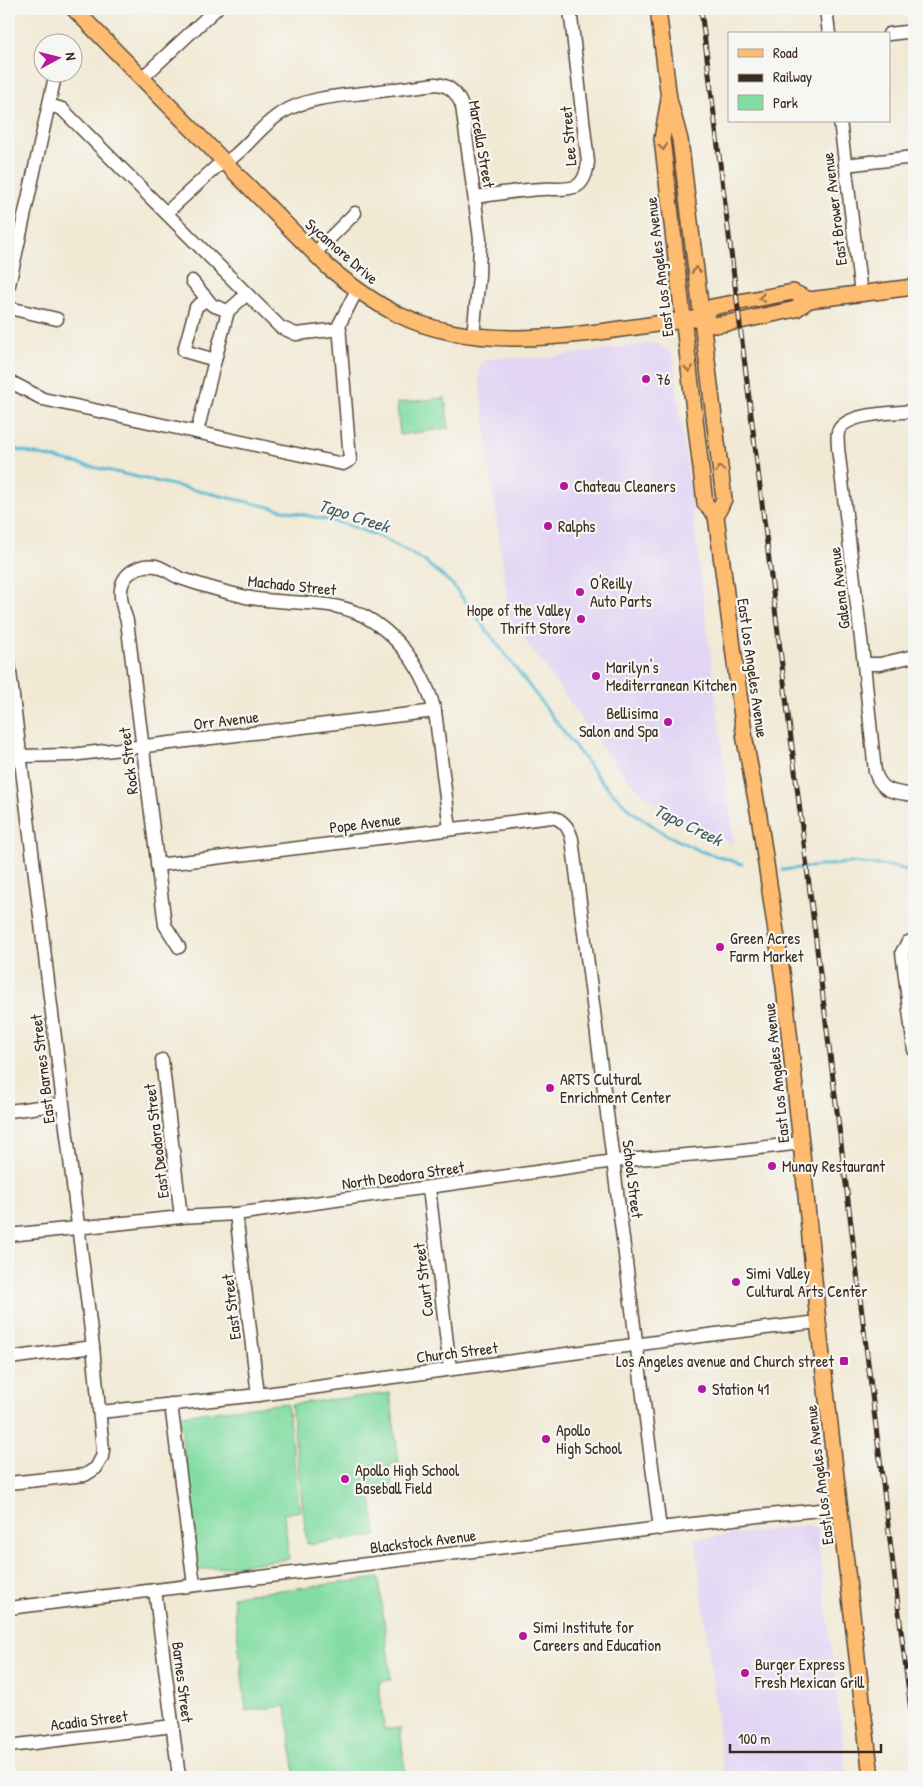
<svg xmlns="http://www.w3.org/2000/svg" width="923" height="1786" font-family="'Patrick Hand',sans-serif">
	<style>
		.built { fill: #e1d4f4 }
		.green { fill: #83dda3; stroke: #5f8460 }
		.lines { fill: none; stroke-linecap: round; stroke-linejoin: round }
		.stream { stroke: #54b9d3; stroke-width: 3 }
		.minor-casing { stroke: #564739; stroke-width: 15 }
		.major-casing { stroke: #564739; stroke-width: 18 }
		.minor { stroke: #fff; stroke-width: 12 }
		.major { stroke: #febc70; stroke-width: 15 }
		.rail-casing { stroke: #3b2a1e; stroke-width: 5 }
		.rail { stroke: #f6f6f2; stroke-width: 3; stroke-dasharray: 9; stroke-linecap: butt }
		.oneway { stroke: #936c43 }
		.poi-dot { fill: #b5179e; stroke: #f6f6f2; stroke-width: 2 }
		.labels { text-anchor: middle; stroke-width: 4.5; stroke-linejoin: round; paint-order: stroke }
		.street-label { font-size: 16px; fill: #3b2a1e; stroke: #f6f6f2 }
		.poi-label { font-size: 16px; fill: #3b2a1e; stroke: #f6f6f2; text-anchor: start }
		.water-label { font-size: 18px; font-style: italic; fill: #445c5d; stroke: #f6f6f2 }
	</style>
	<rect width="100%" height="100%" fill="#f6f6f2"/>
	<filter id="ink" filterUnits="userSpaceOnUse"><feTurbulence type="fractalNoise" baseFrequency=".02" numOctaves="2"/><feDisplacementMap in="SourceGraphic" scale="10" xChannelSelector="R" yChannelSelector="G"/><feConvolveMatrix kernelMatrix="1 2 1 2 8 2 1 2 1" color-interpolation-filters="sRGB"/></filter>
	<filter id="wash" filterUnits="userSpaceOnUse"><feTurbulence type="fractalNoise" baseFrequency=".0096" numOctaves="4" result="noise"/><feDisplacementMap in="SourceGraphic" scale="20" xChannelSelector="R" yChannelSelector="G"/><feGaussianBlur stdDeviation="1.12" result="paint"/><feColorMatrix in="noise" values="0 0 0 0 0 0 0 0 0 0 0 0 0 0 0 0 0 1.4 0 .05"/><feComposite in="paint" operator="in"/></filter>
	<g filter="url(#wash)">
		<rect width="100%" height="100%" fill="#f1e9d4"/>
		<g class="built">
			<polygon points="657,343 673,355 734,844 670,815 638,789 605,752 509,617 479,378 480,366 486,360 496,358 542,358"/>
			<polygon points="810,1525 817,1530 847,1777 724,1777 695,1539"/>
		</g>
		<g class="green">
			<polygon points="445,398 449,428 400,435 397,403"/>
			<polygon points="390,1393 399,1463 390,1464 393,1495 371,1497 376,1536 307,1544 291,1404"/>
			<polygon points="287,1403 300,1511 284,1514 289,1559 197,1570 180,1415"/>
			<polygon points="379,1578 391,1680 379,1682 384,1729 400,1728 406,1777 295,1777 286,1706 246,1711 233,1596"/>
		</g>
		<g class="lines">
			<g class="stream">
				<polyline points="9,448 345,524 381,537 423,560 452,584 601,781 631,811 665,834 700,851 742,864"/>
				<polyline points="782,870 848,863 891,866 914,872"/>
			</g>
		</g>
	</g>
	<g filter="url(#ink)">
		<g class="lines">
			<defs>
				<g id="minor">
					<polyline points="826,9 829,34"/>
					<polyline points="889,34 914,31"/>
					<polyline points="142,78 216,9"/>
					<polyline points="49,105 62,109 280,327 296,334 340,329"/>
					<polyline points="840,121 861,294"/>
					<polyline points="845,165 914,157"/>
					<path d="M475,197C497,194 520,190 542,189C553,188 566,191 577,186C585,181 587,171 588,162L570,9"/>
					<path d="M166,213L216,167C241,158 258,126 283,112C308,98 336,96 364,93C388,90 412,87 436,84C450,85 457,93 462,106L480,239L479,276L473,336"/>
					<polyline points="314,254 355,213"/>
					<polyline points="192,281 212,305 228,311 247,294"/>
					<polyline points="9,285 56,72"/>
					<polyline points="207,299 196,307 184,351 215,360 228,311"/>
					<polyline points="9,308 57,319"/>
					<polyline points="9,381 43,399 343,464 350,460 339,325 357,290"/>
					<path d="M914,411C896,413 845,412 838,432C837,437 838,443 838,448L864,664L875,772C882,793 895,792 914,795"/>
					<polyline points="197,432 215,360"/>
					<polyline points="9,664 93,1347 103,1450 102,1457 96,1468 85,1475 9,1483"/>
					<polyline points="864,664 880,664 914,656"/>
					<polyline points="20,756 71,755 435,711"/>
					<path d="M157,865L552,817C564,820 569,828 572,839L660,1529"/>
					<polyline points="908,942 902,952 914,1050"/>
					<path d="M179,947L165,925L127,621C121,603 114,582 134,570C141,566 149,565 156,566C164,568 172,575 180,578C200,585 221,591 242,596C286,608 334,594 374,622C404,642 426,676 435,711L450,829"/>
					<polyline points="162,1060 181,1217"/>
					<polyline points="9,1111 62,1104"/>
					<polyline points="429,1188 450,1369"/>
					<polyline points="236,1214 258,1395"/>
					<polyline points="9,1235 181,1217 236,1214 614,1161 734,1151 801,1143"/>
					<polyline points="9,1358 93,1347"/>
					<polyline points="171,1404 194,1585"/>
					<polyline points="100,1412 258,1395 716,1334 818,1322"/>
					<polyline points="155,1590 179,1777"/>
					<polyline points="9,1608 758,1516 841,1508"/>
					<polyline points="9,1746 173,1726"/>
				</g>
				<g id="major">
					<path d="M74,9L328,267C350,285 371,301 397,314C487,359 606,329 701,318L714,325L740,321L796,309L809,300L914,287"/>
					<polyline points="658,9 669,99 680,140 724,499 716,516"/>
					<polyline points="669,99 662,139 705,503 716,516 745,740 759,816 784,986 801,1143 818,1322 871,1777"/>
					<polyline points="701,318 712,307 793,292 809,300"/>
				</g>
			</defs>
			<use href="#minor" class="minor-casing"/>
			<use href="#major" class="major-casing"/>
			<use href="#minor" class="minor"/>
			<use href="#major" class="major"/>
			<defs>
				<polyline id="rail" points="701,9 914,1735"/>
			</defs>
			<use href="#rail" class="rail-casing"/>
			<use href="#rail" class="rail"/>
		</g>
		<defs><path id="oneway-chevron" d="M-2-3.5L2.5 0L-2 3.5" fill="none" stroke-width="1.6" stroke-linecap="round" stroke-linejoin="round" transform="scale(1.25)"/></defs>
		<g class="oneway">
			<use href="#oneway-chevron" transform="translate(663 147) rotate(84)"/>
			<use href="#oneway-chevron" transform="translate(696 270) rotate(-97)"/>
			<use href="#oneway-chevron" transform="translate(762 298) rotate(169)"/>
			<use href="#oneway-chevron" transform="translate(689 369) rotate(83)"/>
			<use href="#oneway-chevron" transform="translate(720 469) rotate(-97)"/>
		</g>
	</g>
	<g class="poi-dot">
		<circle cx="646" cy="379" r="5"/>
		<circle cx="564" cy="486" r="5"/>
		<circle cx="548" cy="526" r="5"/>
		<circle cx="580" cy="592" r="5"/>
		<circle cx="581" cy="619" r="5"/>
		<circle cx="596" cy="676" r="5"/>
		<circle cx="668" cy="722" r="5"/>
		<circle cx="720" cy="947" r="5"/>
		<circle cx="550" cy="1088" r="5"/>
		<circle cx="772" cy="1166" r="5"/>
		<circle cx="736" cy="1282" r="5"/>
		<rect x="839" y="1356" width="10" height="10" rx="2.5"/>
		<circle cx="702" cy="1389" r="5"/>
		<circle cx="546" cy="1439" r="5"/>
		<circle cx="345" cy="1479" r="5"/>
		<circle cx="523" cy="1636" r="5"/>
		<circle cx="745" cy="1673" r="5"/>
	</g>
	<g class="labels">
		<g class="street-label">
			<text transform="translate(568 136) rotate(-95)" y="6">Lee Street</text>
			<text transform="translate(482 144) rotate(80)" y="6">Marcella Street</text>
			<text transform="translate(834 209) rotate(-97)" y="6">East Brower Avenue</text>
			<text transform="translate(342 251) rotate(41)" y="6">Sycamore Drive</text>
			<text transform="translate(659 267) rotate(-97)" y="6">East Los Angeles Avenue</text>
			<text transform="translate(292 585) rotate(6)" y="6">Machado Street</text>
			<text transform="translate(839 588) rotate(-97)" y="6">Galena Avenue</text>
			<text transform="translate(753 668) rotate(82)" y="6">East Los Angeles Avenue</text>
			<text transform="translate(226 720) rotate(-7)" y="6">Orr Avenue</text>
			<text transform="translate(128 761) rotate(-97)" y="6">Rock Street</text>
			<text transform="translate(365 823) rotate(-7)" y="6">Pope Avenue</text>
			<text transform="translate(42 1069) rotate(-97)" y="6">East Barnes Street</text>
			<text transform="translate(776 1073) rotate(-96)" y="6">East Los Angeles Avenue</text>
			<text transform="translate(156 1141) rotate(-97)" y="6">East Deodora Street</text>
			<text transform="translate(403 1175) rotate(-8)" y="6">North Deodora Street</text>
			<text transform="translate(633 1179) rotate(83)" y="6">School Street</text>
			<text transform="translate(423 1280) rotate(-97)" y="6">Court Street</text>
			<text transform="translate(231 1307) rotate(-97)" y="6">East Street</text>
			<text transform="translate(457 1352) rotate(-7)" y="6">Church Street</text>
			<text transform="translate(819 1475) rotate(-97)" y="6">East Los Angeles Avenue</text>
			<text transform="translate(423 1541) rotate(-7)" y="6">Blackstock Avenue</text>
			<text transform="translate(183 1682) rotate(83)" y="6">Barnes Street</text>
			<text transform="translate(89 1720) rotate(-7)" y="6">Acadia Street</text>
		</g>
		<g class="poi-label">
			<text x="656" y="385">76</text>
			<text x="574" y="492">Chateau Cleaners</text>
			<text x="558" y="532">Ralphs</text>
			<text x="590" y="589">O'Reilly<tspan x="590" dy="18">Auto Parts</tspan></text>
			<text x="571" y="616" text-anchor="end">Hope of the Valley<tspan x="571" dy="18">Thrift Store</tspan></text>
			<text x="606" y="673">Marilyn's<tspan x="606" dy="18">Mediterranean Kitchen</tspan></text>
			<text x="658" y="719" text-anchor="end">Bellisima<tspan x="658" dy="18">Salon and Spa</tspan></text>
			<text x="730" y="944">Green Acres<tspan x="730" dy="18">Farm Market</tspan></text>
			<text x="560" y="1085">ARTS Cultural<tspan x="560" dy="18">Enrichment Center</tspan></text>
			<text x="782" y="1172">Munay Restaurant</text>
			<text x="746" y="1279">Simi Valley<tspan x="746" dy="18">Cultural Arts Center</tspan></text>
			<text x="834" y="1367" text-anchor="end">Los Angeles avenue and Church street</text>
			<text x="712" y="1395">Station 41</text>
			<text x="556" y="1436">Apollo<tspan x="556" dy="18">High School</tspan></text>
			<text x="355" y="1476">Apollo High School<tspan x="355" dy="18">Baseball Field</tspan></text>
			<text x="533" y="1633">Simi Institute for<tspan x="533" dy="18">Careers and Education</tspan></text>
			<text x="755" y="1670">Burger Express<tspan x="755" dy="18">Fresh Mexican Grill</tspan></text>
		</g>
		<g class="water-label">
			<text transform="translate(354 516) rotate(18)" y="6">Tapo Creek</text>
			<text transform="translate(688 825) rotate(26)" y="6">Tapo Creek</text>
		</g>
	</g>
	<rect width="923" height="1786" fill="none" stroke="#f6f6f2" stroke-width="30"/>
	<rect x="728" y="32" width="162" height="90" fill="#f6f6f2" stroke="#aba49d"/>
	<rect x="738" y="49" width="25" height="8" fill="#febc70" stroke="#aba49d"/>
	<text x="773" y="58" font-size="15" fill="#3b2a1e">Road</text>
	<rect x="738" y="74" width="25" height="8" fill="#3b2a1e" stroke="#aba49d"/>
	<text x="773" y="82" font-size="15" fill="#3b2a1e">Railway</text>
	<rect x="738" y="95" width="25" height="15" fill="#83dda3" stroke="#aba49d"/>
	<text x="773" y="108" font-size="15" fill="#3b2a1e">Park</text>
	<g transform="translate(58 58) rotate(83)"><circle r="24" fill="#f6f6f2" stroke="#aba49d"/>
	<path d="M0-4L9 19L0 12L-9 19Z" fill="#b5179e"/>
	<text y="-8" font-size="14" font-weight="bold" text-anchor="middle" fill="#3b2a1e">N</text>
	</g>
	<path d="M730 1744v8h151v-8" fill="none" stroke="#3b2a1e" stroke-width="2.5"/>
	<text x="738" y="1744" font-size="15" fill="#3b2a1e" stroke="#f6f6f2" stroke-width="4" paint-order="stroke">100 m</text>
</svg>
